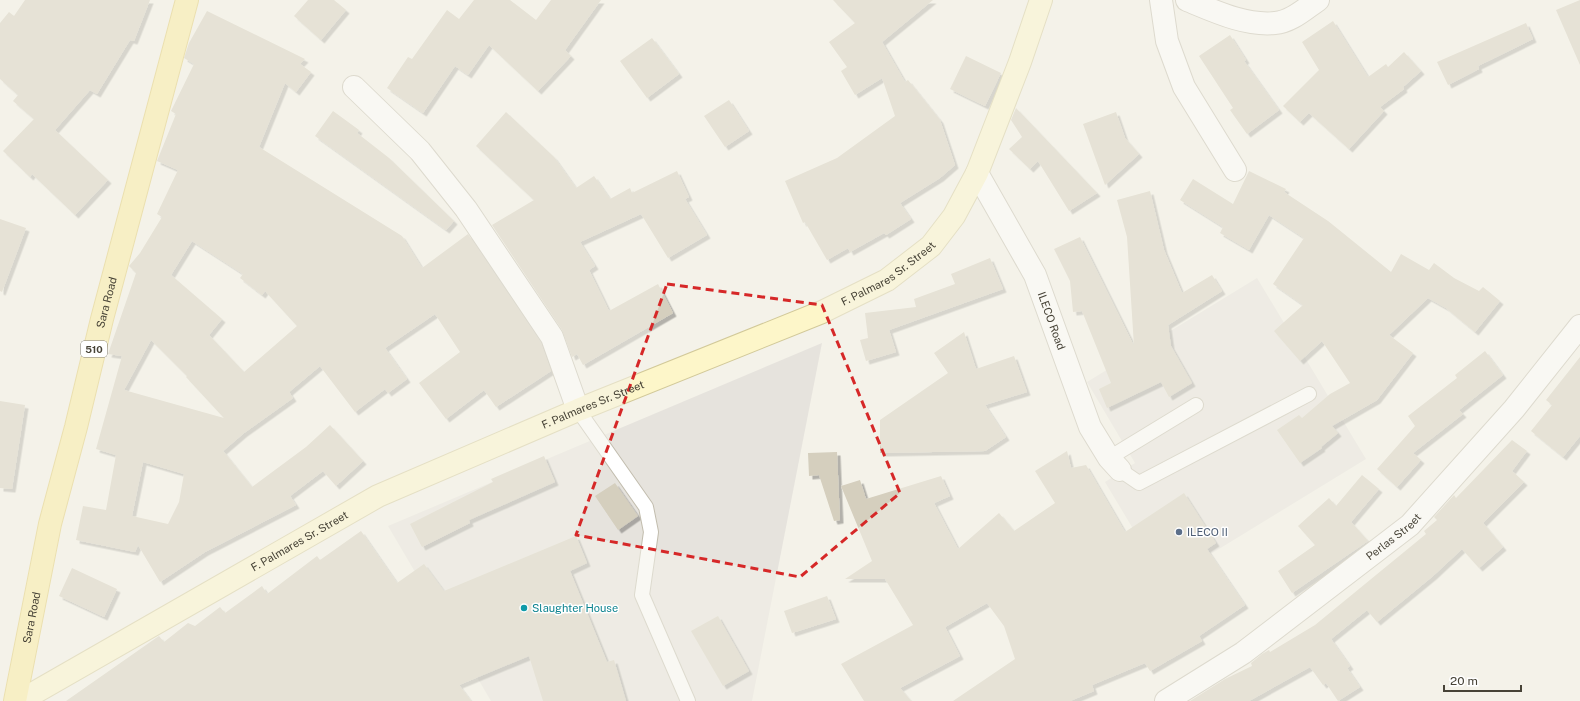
<svg xmlns="http://www.w3.org/2000/svg" width="1580" height="701" font-family="'Public Sans',sans-serif">
	<style>
		.industrial { fill: #e6e3dd }
		.building { fill: #d5cfbe; fill-rule: evenodd; filter: url(#shadow) }
		.lines { fill: none; stroke-linecap: round; stroke-linejoin: round }
		.service-casing { stroke: #c2bdae; stroke-width: 16 }
		.minor-casing { stroke: #c2bdae; stroke-width: 24 }
		.secondary-casing { stroke: #d2c999; stroke-width: 24 }
		.primary-casing { stroke: #e0ca6a; stroke-width: 24 }
		.service { stroke: #fff; stroke-width: 14 }
		.minor { stroke: #fff; stroke-width: 22 }
		.secondary { stroke: #fdf6c9; stroke-width: 22 }
		.primary { stroke: #fbea9a; stroke-width: 22 }
		.marked { fill: none; stroke: #d62828; stroke-width: 3; stroke-dasharray: 8 5; stroke-linejoin: round }
		.service-dot { fill: #5c6f8a; stroke: #fff; stroke-width: 1.5 }
		.culture-dot { fill: #0f9aa8; stroke: #fff; stroke-width: 1.5 }
		.labels { text-anchor: middle; stroke-width: 3; stroke-linejoin: round; paint-order: stroke }
		.shield { fill: #fff; stroke: #7e7b73; stroke-width: 1 }
		.shield-label { font-size: 10px; font-weight: bold; fill: #474337 }
		.street-label { font-size: 11px; fill: #474337; stroke: #fff }
		.service-label { font-size: 11px; fill: #4e5e75; stroke: #fff; text-anchor: start }
		.culture-label { font-size: 11px; fill: #0d838f; stroke: #fff; text-anchor: start }
	</style>
	<defs>
		<filter id="shadow"><feDropShadow dx="3.5" dy="3.5" stdDeviation="0" flood-color="#0004"/></filter>
	</defs>
	<rect width="100%" height="100%" fill="#f4f2e9"/>
	<g class="industrial">
		<polygon points="1257,278 1366,459 1165,582 1105,482 1135,463 1087,382"/>
		<polygon points="822,343 752,701 491,701 388,526"/>
	</g>
	<g class="building">
		<polygon points="25,0 150,0 134,41 130,40 97,94 90,90 55,130 108,180 75,215 32,174 30,177 3,151 34,119 13,101 18,95 0,79 0,23 9,12 14,16"/>
		<polygon points="308,0 334,0 346,10 321,40 294,16"/>
		<polygon points="474,0 510,0 536,20 551,0 601,0 565,50 571,56 538,91 489,45 468,75 455,66 423,113 387,88 408,57 412,59 447,10 459,19"/>
		<polygon points="833,0 933,0 882,42 905,82 908,80 940,120 955,165 940,178 900,203 911,219 886,235 884,233 850,252 848,248 827,260 805,222 803,223 785,181 837,158 895,116 882,78 855,95 841,71 847,67 829,42 855,23"/>
		<polygon points="1580,0 1580,65 1556,10"/>
		<path d="M207,11L305,59L300,64L311,72L296,92L285,83L259,147L402,236L422,268L468,234L541,343L551,371L496,407L484,390L446,419L419,383L460,352L435,314L385,348L407,379L388,393L385,389L355,412L320,366L289,392L293,398L244,433L223,451L252,487L306,447L330,425L363,461L336,486L323,471L290,496L296,505L205,552L160,582L138,545L135,552L76,540L83,506L106,510L116,455L96,449L122,356L108,354L136,273L129,266L140,253L162,217L157,214L178,170L157,161L176,114L171,111L194,64L184,58L189,43ZM192,241L243,274L240,278L262,295L265,291L297,326L244,372L209,335L222,319L171,275ZM151,340L187,376L186,377L224,418L124,390ZM143,462L184,474L179,502L168,524L132,516Z"/>
		<polygon points="1333,21 1368,77 1386,64 1388,67 1404,52 1421,71 1403,87 1404,89 1380,107 1384,111 1349,149 1309,113 1300,122 1283,106 1319,70 1302,42"/>
		<polygon points="1526,23 1533,39 1478,66 1479,69 1448,85 1437,62"/>
		<polygon points="1230,35 1246,60 1244,61 1279,110 1247,134 1230,110 1233,108 1199,56"/>
		<polygon points="652,38 679,74 647,98 620,61"/>
		<polygon points="966,56 1001,73 985,106 950,89"/>
		<polygon points="729,100 749,131 725,147 704,116"/>
		<polygon points="1016,108 1097,193 1069,211 1038,161 1030,169 1009,149 1022,137 1011,120"/>
		<polygon points="333,111 359,130 357,133 389,158 454,221 446,230 315,136"/>
		<polygon points="506,112 554,157 576,188 594,176 610,199 630,188 632,193 677,171 689,197 685,199 707,235 668,258 641,214 580,242 595,266 589,270 609,311 658,284 673,313 583,365 577,354 572,357 562,330 492,225 534,200 476,146"/>
		<polygon points="1116,112 1125,138 1139,154 1105,185 1083,124"/>
		<polygon points="1249,171 1286,189 1284,192 1328,221 1391,272 1401,254 1429,270 1434,263 1454,278 1479,291 1483,287 1500,301 1475,332 1446,308 1428,298 1389,335 1413,353 1377,400 1332,426 1338,433 1321,447 1322,448 1300,463 1277,430 1299,415 1302,418 1330,394 1350,383 1322,341 1300,361 1274,331 1303,305 1273,284 1304,238 1269,215 1249,250 1220,233 1223,227 1180,200 1193,179 1233,204"/>
		<polygon points="1150,191 1164,250 1182,293 1212,275 1222,291 1168,325 1171,346 1192,383 1169,397 1161,382 1107,408 1099,389 1111,383 1082,311 1073,312 1070,281 1054,249 1080,237 1134,346 1127,237 1117,200"/>
		<polygon points="0,219 26,228 2,292 0,291"/>
		<polygon points="990,258 1003,289 889,330 896,352 866,361 860,340 868,338 865,313 916,307 914,299 955,284 951,274"/>
		<polygon points="964,332 976,369 1014,356 1027,392 985,405 1006,437 985,451 880,453 880,420 948,373 934,353"/>
		<polygon points="1485,351 1503,375 1459,410 1463,414 1413,453 1421,460 1397,487 1377,469 1415,426 1408,416 1457,378 1455,375"/>
		<polygon points="1580,357 1580,436 1563,457 1531,431 1552,405 1546,400"/>
		<polygon points="0,401 25,405 12,489 0,488"/>
		<polygon points="1512,440 1527,451 1512,471 1524,482 1483,523 1503,547 1479,568 1462,549 1433,576 1377,622 1367,610 1331,639 1350,666 1347,668 1360,687 1338,701 1326,683 1323,685 1310,667 1249,701 1190,701 1225,679 1252,666 1251,663 1262,654 1269,650 1270,652 1315,625 1426,534 1424,531 1437,520 1434,517 1454,495 1456,498"/>
		<polygon points="1067,451 1071,468 1086,465 1125,532 1184,493 1216,543 1207,549 1245,605 1199,636 1202,641 1150,671 1145,663 1092,685 1094,691 1070,701 953,701 1015,659 1004,626 987,603 945,627 960,656 900,688 911,701 864,701 841,664 913,625 885,579 845,579 872,561 841,486 860,480 866,499 941,476 950,496 934,503 958,549 999,513 1014,531 1055,503 1035,471"/>
		<polygon points="837,452 840,520 834,521 819,475 809,476 808,453"/>
		<polygon points="544,456 555,482 469,520 470,523 422,547 410,524 493,482 491,479"/>
		<polygon points="1362,475 1379,489 1351,522 1368,541 1292,593 1278,571 1315,545 1298,526 1329,498 1336,506"/>
		<polygon points="615,483 638,516 618,530 595,496"/>
		<polygon points="361,531 397,583 424,564 444,591 576,536 587,563 570,571 607,662 614,660 626,701 543,701 529,656 459,685 471,701 66,701 156,638 159,636 164,642 188,623 195,626 220,607 225,613 262,586 267,594 317,556 320,560"/>
		<polygon points="72,568 117,589 104,617 59,596"/>
		<polygon points="827,596 836,619 792,633 784,611"/>
		<polygon points="718,616 749,671 723,686 691,631"/>
	</g>
	<g class="lines">
		<defs>
			<g id="service">
				<polyline points="578,410 646,507 651,532 642,595 688,701"/>
				<polyline points="1109,458 1196,405"/>
				<polyline points="1120,470 1139,483 1309,394"/>
			</g>
			<g id="minor">
				<polyline points="1161,0 1167,41 1184,87 1235,170"/>
				<path d="M1187,0C1214,11 1245,26 1275,23C1291,22 1306,8 1318,0"/>
				<polyline points="354,87 420,151 466,209 552,337 578,410"/>
				<path id="s1" d="M977,173L1035,275L1090,427L1109,458L1120,470"/>
				<path id="s2" d="M1166,701L1243,653L1410,525L1514,409L1580,326"/>
			</g>
			<g id="secondary">
				<path id="s3" d="M20,701L378,496L578,410L822,312L887,280L931,246L954,216L977,173L1020,62L1041,0"/>
			</g>
			<g id="primary">
				<path id="s4" d="M15,701L50,524L76,427L102,319L187,0"/>
			</g>
		</defs>
		<use href="#service" class="service-casing"/>
		<use href="#minor" class="minor-casing"/>
		<use href="#secondary" class="secondary-casing"/>
		<use href="#primary" class="primary-casing"/>
		<use href="#service" class="service"/>
		<use href="#minor" class="minor"/>
		<use href="#secondary" class="secondary"/>
		<use href="#primary" class="primary"/>
	</g>
	<path d="M0 0H1580V701H0ZM667,284L822,305L900,493L800,577L576,535Z" fill="#f4f2e9" fill-opacity=".55" fill-rule="evenodd"/>
	<path class="marked" d="M667,284L822,305L900,493L800,577L576,535Z"/>
	<circle class="service-dot" cx="1179" cy="532" r="4"/>
	<circle class="culture-dot" cx="524" cy="608" r="4"/>
	<g class="labels">
		<rect class="shield" x="81" y="341" width="26" height="16" rx="3"/>
		<g class="shield-label">
			<text x="94" y="353">510</text>
		</g>
		<g class="street-label">
			<text dy="4" stroke="none"><textPath href="#s3" startOffset="970">F. Palmares Sr. Street</textPath></text>
			<text dy="4" stroke="none"><textPath href="#s4" startOffset="409">Sara Road</textPath></text>
			<text dy="4" stroke="none"><textPath href="#s1" startOffset="166">ILECO Road</textPath></text>
			<text dy="4" stroke="none"><textPath href="#s3" startOffset="646">F. Palmares Sr. Street</textPath></text>
			<text dy="4" stroke="none"><textPath href="#s2" startOffset="281">Perlas Street</textPath></text>
			<text dy="4" stroke="none"><textPath href="#s3" startOffset="322">F. Palmares Sr. Street</textPath></text>
			<text dy="4" stroke="none"><textPath href="#s4" startOffset="85">Sara Road</textPath></text>
		</g>
		<g class="service-label">
			<text x="1187" y="536">ILECO II</text>
		</g>
		<g class="culture-label">
			<text x="532" y="612">Slaughter House</text>
		</g>
	</g>
	<path d="M1444 685v6h77v-6" fill="none" stroke="#474337" stroke-width="2"/>
	<text x="1450" y="685" font-size="12" fill="#474337" stroke="#ffffff" stroke-width="3" paint-order="stroke">20 m</text>
</svg>
